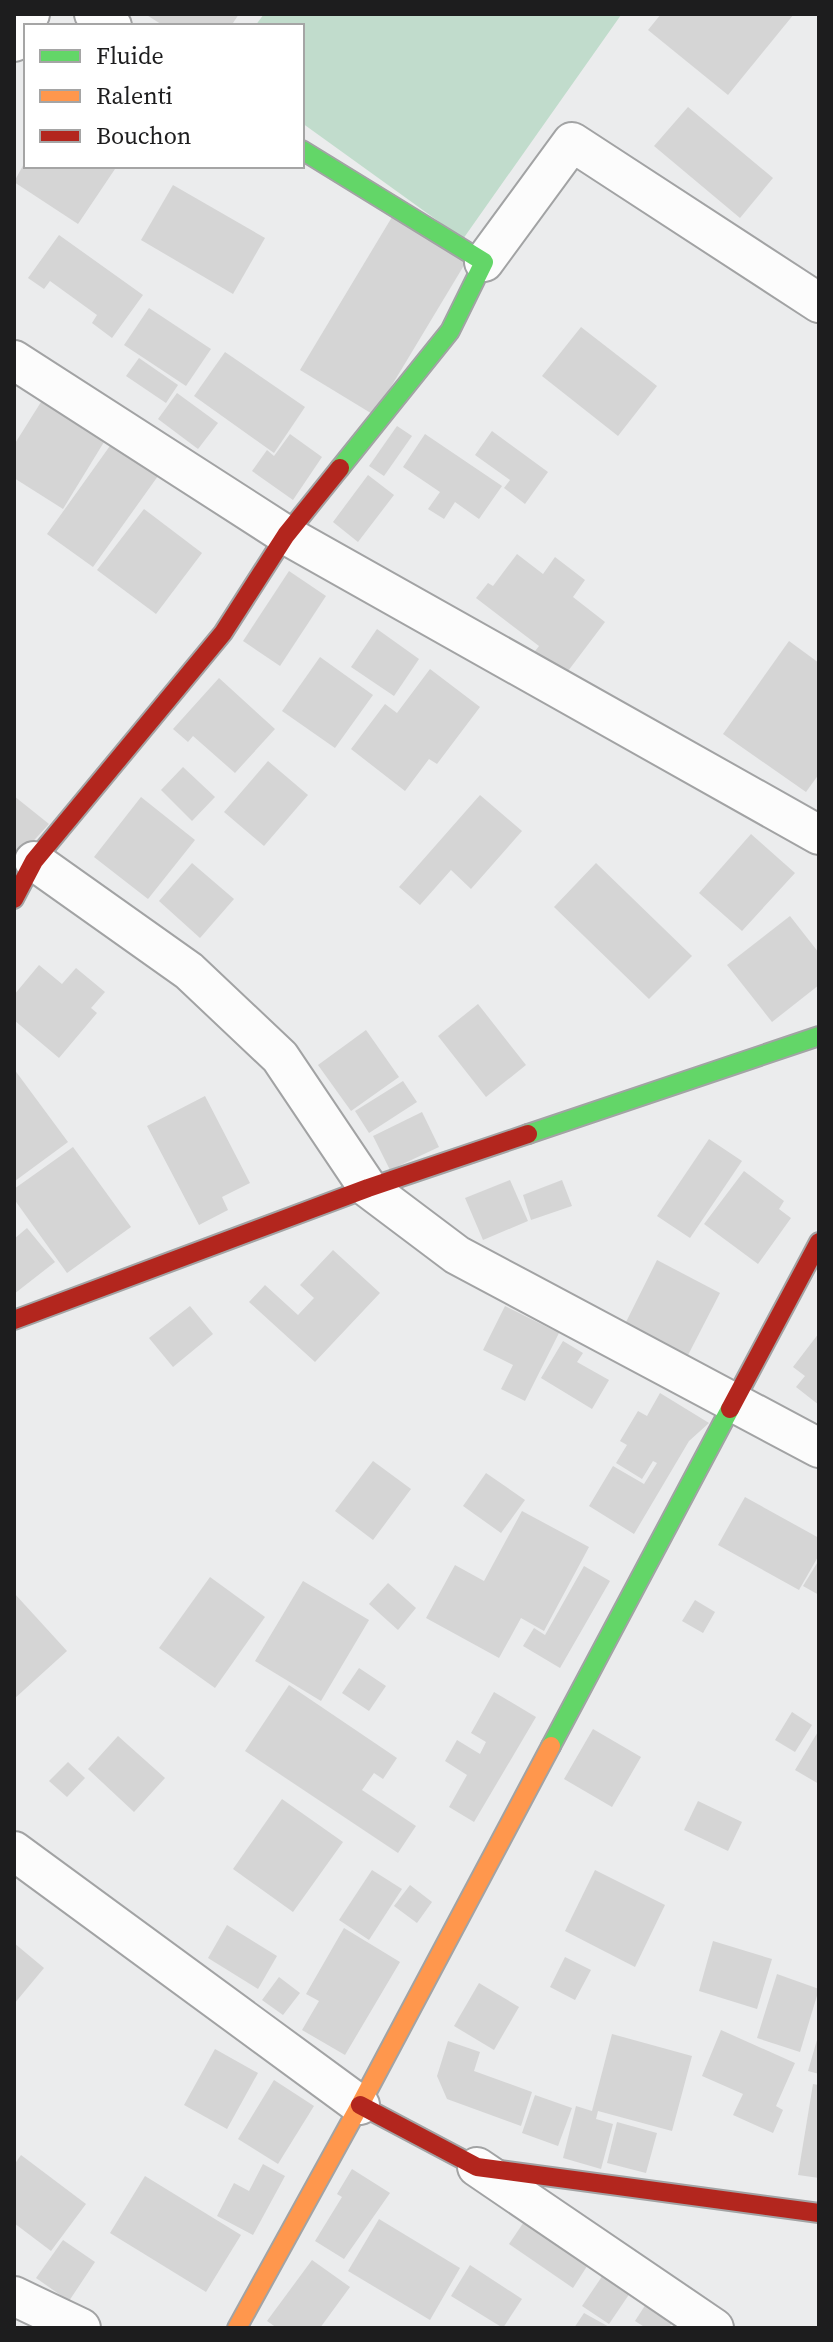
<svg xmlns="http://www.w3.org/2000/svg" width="833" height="2342" font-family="'Source Serif 4',serif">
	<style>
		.green { fill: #c1dccc }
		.building { fill: #d5d5d5 }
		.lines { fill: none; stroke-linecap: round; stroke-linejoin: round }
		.street-casing { stroke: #a2a3a4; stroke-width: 42 }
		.fast-casing { stroke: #a2a3a4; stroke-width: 22 }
		.slow-casing { stroke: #a2a3a4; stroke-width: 22 }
		.jam-casing { stroke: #a2a3a4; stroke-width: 22 }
		.street { stroke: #fcfcfc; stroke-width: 38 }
		.fast { stroke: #63d668; stroke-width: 18 }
		.slow { stroke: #ff974d; stroke-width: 18 }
		.jam { stroke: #b3261e; stroke-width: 18 }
	</style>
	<rect width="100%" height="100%" fill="#ebeced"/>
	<polygon class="green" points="264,14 620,14 621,15 463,239 302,123 302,26 255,26"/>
	<g class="building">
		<polygon points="145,14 239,14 231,26 164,26"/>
		<polygon points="661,14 794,14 728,95 648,30"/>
		<polygon points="688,107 773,178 740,218 654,146"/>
		<polygon points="26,160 26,166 117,166 78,224 14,182"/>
		<polygon points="173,185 265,238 233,294 141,240"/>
		<polygon points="392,217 466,262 374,415 300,370"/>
		<polygon points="59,235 143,295 112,338 92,323 97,315 50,281 44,289 28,278"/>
		<polygon points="149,308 211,349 186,386 124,345"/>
		<polygon points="581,327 657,386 618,436 542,376"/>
		<polygon points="225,352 305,407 274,453 194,396"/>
		<polygon points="139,358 178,385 166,403 126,376"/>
		<polygon points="177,393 218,423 198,449 158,419"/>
		<polygon points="41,402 104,442 63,509 14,478 14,445"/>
		<polygon points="397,426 412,436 384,476 369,466"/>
		<polygon points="492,431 548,472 525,504 504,488 510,480 475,455"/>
		<polygon points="290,434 322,457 293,500 252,471 267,450 274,456"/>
		<polygon points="425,434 502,486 479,519 455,502 444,519 428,509 440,492 403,467"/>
		<polygon points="112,443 158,476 93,567 47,534"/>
		<polygon points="368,475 394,495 358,542 333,522"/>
		<polygon points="144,509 202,553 156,614 97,570"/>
		<polygon points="517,554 543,574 555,557 585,580 573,597 605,622 562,679 532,655 539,646 476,598 488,583 493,586"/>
		<polygon points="289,571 326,596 280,666 243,641"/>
		<polygon points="377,629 419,659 394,696 351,667"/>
		<polygon points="789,641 819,663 819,774 806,792 723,734"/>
		<polygon points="320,657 373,695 335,748 282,711"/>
		<polygon points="430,669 480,707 437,764 429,759 405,791 351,749 385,704 397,713"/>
		<polygon points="219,678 275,729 235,773 193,736 188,742 173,729"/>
		<polygon points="268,761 308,795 264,846 224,812"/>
		<polygon points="183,767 215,797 192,821 161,790"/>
		<polygon points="480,795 522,831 471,889 451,870 420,905 399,887"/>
		<polygon points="14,796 49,824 14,862"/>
		<polygon points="141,797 195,840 148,899 94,857"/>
		<polygon points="751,834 795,873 742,931 699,893"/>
		<polygon points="192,863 234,899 200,938 159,901"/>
		<polygon points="596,863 692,956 649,999 554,907"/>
		<polygon points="790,916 819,953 819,985 772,1022 727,965"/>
		<polygon points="39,965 62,984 76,968 105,992 91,1008 97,1013 59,1058 14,1020 14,995"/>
		<polygon points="478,1004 526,1065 486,1097 438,1036"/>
		<polygon points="366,1030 399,1077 351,1111 318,1065"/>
		<polygon points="14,1069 68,1142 15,1181 14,1179"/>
		<polygon points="403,1081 417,1102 369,1133 355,1111"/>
		<polygon points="205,1096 250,1183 222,1197 228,1210 199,1225 147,1126"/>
		<polygon points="422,1112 439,1147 390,1170 373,1136"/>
		<polygon points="709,1139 742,1161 690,1238 657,1216"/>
		<polygon points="73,1147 131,1227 67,1273 14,1199 14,1189"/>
		<polygon points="744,1171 784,1201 779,1209 791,1218 758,1264 704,1224"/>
		<polygon points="510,1180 528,1221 483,1240 465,1198"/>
		<polygon points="562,1180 572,1206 531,1220 523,1195"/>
		<polygon points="27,1228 55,1262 14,1294 14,1239"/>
		<polygon points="333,1250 380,1293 315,1362 249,1302 265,1285 298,1315 314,1298 300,1285"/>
		<polygon points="657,1260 720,1293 687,1357 625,1324"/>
		<polygon points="190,1306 213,1334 173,1367 149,1338"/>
		<polygon points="505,1306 559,1333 525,1401 501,1389 513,1365 483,1350"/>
		<polygon points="819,1333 819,1405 796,1387 805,1376 793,1367"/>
		<polygon points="563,1341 583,1353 577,1362 609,1380 592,1409 541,1378"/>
		<polygon points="660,1393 709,1423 689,1441 634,1534 589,1506 613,1466 644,1484 657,1463 653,1461 642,1479 616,1463 627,1445 620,1441 638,1411 647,1416"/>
		<polygon points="373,1461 411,1489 373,1540 335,1511"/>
		<polygon points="486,1473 525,1500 501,1533 463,1506"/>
		<polygon points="745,1497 819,1538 819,1555 799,1590 718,1545"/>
		<polygon points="522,1511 589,1547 544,1631 521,1618 499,1658 426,1618 455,1565 484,1581"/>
		<polygon points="819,1560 819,1595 803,1586"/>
		<polygon points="584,1566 610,1581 560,1668 523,1646 534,1628 545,1635"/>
		<polygon points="210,1577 265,1617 215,1688 159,1648"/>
		<polygon points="303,1581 369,1620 321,1701 255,1661"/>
		<polygon points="388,1583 416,1608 398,1630 369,1604"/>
		<polygon points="14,1593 67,1651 14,1699"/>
		<polygon points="695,1600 715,1612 703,1633 682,1621"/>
		<polygon points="359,1668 386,1686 369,1711 342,1693"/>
		<polygon points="289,1685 397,1758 383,1779 374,1773 362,1790 416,1826 398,1853 245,1751"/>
		<polygon points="494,1692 536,1717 474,1822 449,1807 467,1775 445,1761 457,1740 480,1754 486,1742 471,1733"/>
		<polygon points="792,1712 812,1725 795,1752 775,1740"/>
		<polygon points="593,1729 641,1757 612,1807 564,1779"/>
		<polygon points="819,1730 819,1784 795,1770"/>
		<polygon points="118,1736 165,1778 134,1812 88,1769"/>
		<polygon points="68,1762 85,1778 67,1797 49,1781"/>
		<polygon points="282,1799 343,1842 293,1912 233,1869"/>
		<polygon points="698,1801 742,1822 728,1851 684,1830"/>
		<polygon points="372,1870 402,1889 369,1940 339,1920"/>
		<polygon points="595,1870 665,1905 635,1967 565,1931"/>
		<polygon points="410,1885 432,1902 417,1923 394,1906"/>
		<polygon points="227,1925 277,1956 258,1989 208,1958"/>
		<polygon points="344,1928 400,1962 345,2055 302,2030 319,2001 306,1994"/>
		<polygon points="713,1941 772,1959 757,2009 699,1991"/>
		<polygon points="14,1943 44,1968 14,2004"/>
		<polygon points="565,1957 591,1970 575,2000 550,1987"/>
		<polygon points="777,1974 819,1989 800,2052 757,2038"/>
		<polygon points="279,1977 300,1993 283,2015 262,2000"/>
		<polygon points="479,1983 519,2007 494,2050 454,2026"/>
		<polygon points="721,2030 795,2063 776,2106 783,2110 773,2133 733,2115 743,2094 702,2076"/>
		<polygon points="819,2033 819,2074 808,2071"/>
		<polygon points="612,2034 692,2056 672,2131 598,2111 596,2119 613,2124 601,2169 563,2158 576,2106 592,2111"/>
		<polygon points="448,2041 480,2052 474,2071 532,2092 521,2126 447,2099 437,2076"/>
		<polygon points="215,2049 258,2073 227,2129 184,2105"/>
		<polygon points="274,2080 314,2106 278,2164 238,2139"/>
		<polygon points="813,2084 819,2085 819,2178 798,2175"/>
		<polygon points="535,2095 572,2108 558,2146 522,2133"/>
		<polygon points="617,2122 657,2133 646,2173 607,2163"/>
		<polygon points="21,2155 86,2204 51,2251 14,2223 14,2165"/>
		<polygon points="263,2164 285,2176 253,2235 217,2216 234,2183 249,2191"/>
		<polygon points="352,2169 390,2193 344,2259 315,2241 342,2197 337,2194"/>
		<polygon points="145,2176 241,2235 206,2292 110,2233"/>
		<polygon points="528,2216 591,2260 573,2288 509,2244"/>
		<polygon points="379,2219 460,2268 430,2320 348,2271"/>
		<polygon points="63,2240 95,2262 69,2301 36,2278"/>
		<polygon points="312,2260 350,2287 320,2328 277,2328 267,2321"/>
		<polygon points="470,2265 522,2299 503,2328 451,2296"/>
		<polygon points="603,2275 630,2293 609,2324 582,2306"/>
		<polygon points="646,2304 673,2321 669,2328 646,2328 635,2321"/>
		<polygon points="584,2313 611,2328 574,2328"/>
	</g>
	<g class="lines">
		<defs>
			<g id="street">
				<polyline points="94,14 112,26"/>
				<polyline points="14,42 30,14"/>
				<polyline points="484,262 572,142 819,303"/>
				<polyline points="14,360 286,535 819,835"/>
				<polyline points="34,861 189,971 280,1057 368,1188 457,1255 819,1448"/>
				<polyline points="14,1851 360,2105"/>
				<polyline points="477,2167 714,2328"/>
				<polyline points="14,2296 81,2328"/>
			</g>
			<g id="fast">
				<polyline points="302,150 484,262 450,331 340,468"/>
				<polyline points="528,1134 819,1036"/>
				<polyline points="551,1746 730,1409"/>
			</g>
			<polyline id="slow" points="237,2328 360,2105 551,1746"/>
			<g id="jam">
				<polyline points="14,899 34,861 223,633 286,535 340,468"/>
				<polyline points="14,1320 368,1188 528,1134"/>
				<polyline points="730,1409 819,1242"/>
				<polyline points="360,2105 477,2167 819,2213"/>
			</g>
		</defs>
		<use href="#street" class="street-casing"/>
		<use href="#fast" class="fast-casing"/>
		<use href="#slow" class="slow-casing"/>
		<use href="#jam" class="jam-casing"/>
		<use href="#street" class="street"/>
		<use href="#fast" class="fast"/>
		<use href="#slow" class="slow"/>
		<use href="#jam" class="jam"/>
	</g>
	<rect width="833" height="2342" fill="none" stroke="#1d1d1e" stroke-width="32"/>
	<rect x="24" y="24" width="280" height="144" fill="#ffffff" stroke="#a5a5a5" stroke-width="2"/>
	<rect x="40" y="50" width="40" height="12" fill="#63d668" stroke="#a5a5a5" stroke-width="2"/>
	<text x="96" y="64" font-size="24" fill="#1d1d1e">Fluide</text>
	<rect x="40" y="90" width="40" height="12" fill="#ff974d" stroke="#a5a5a5" stroke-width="2"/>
	<text x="96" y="104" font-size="24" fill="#1d1d1e">Ralenti</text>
	<rect x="40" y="130" width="40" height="12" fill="#b3261e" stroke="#a5a5a5" stroke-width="2"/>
	<text x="96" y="144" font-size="24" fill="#1d1d1e">Bouchon</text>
</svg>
